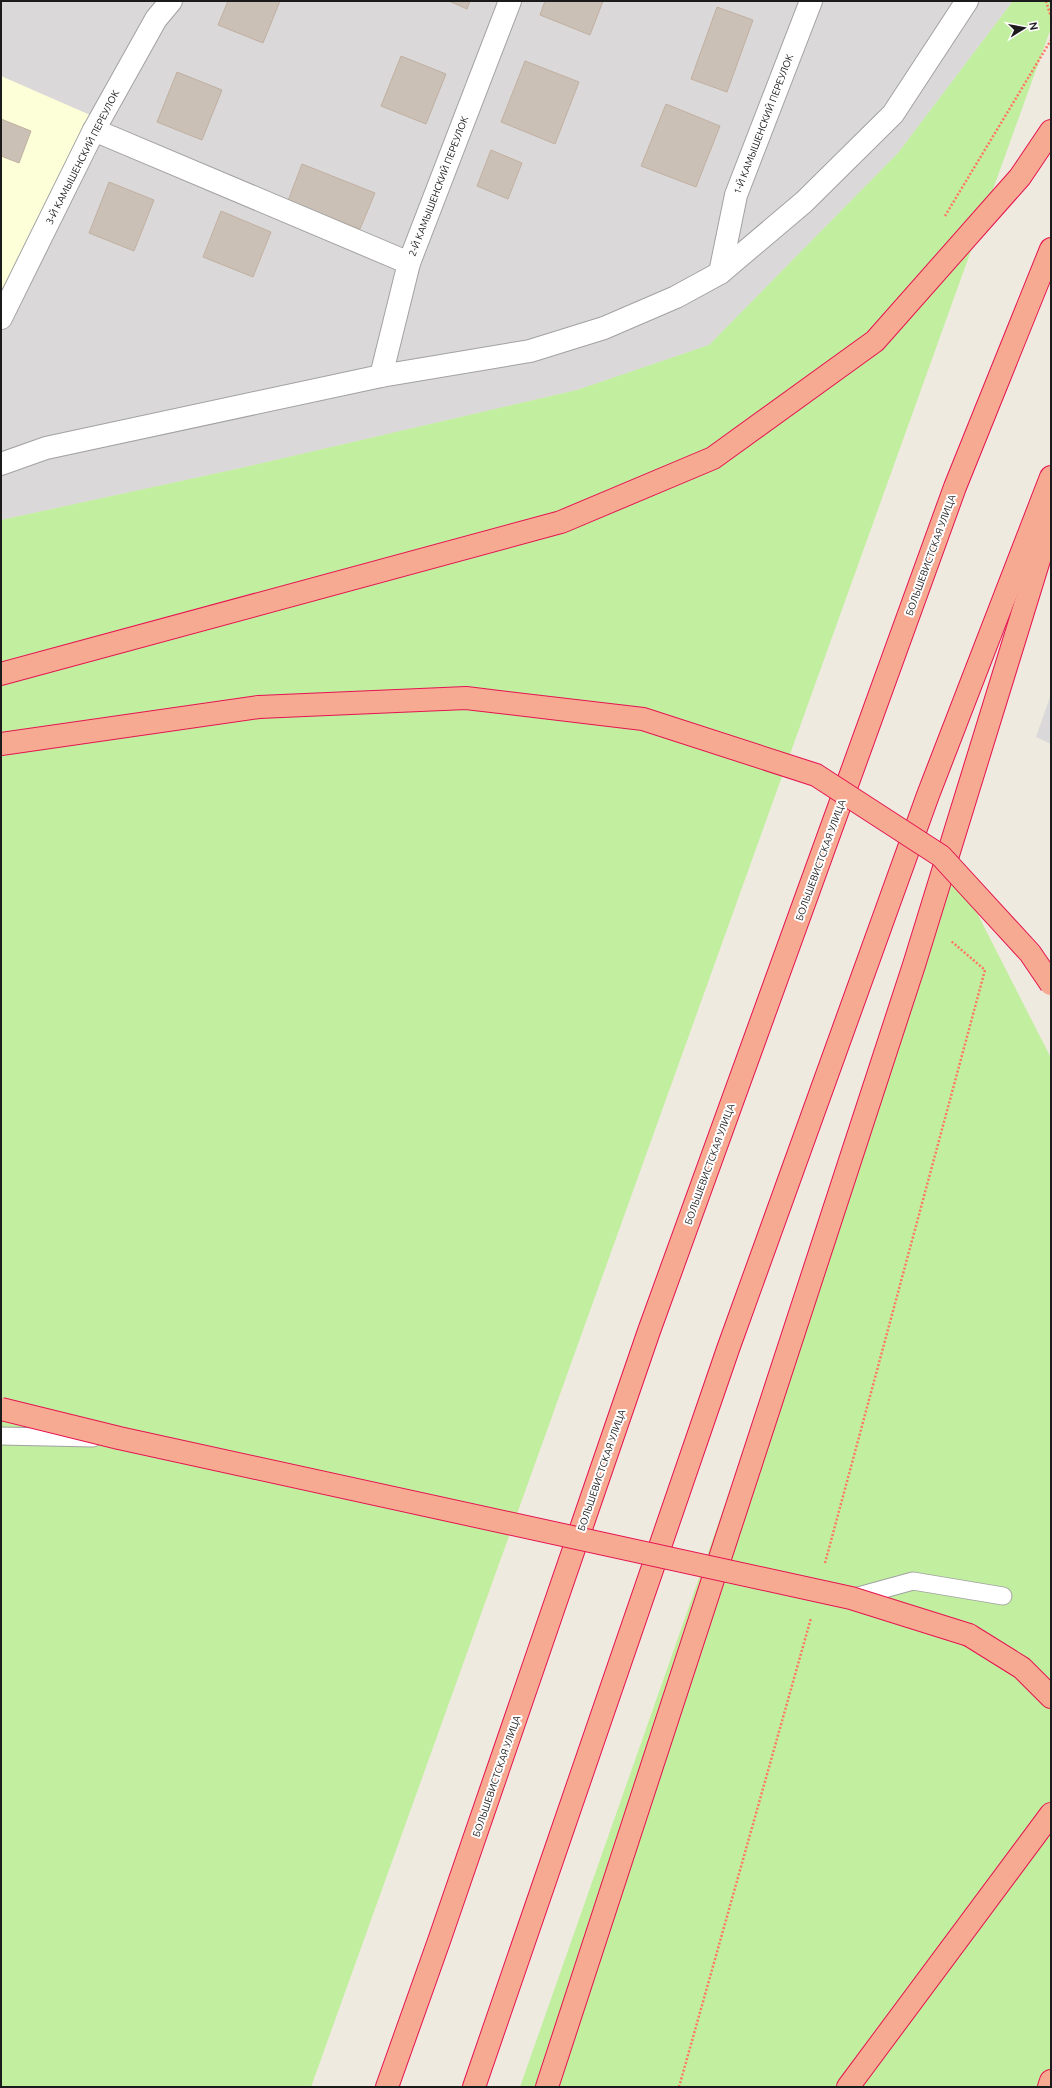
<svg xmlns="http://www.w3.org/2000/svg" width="1052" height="2088" font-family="Ubuntu,sans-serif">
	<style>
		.residential { fill: #dad8d8 }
		.education { fill: #fdffd8 }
		.grass { fill: #c2ee9f }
		.building { fill: #cac0b6; stroke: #c1b0a1 }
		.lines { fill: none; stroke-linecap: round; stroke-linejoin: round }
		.service-casing { stroke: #a2a2a2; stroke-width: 19 }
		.minor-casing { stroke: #a2a2a2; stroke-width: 24 }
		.tertiary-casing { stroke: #a2a2a2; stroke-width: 24 }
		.trunk-casing { stroke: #e51351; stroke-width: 24 }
		.path { stroke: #ff7760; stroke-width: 2.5; stroke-dasharray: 2 2; stroke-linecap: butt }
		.service { stroke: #fff; stroke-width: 17 }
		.minor { stroke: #fff; stroke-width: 22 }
		.tertiary { stroke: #fff; stroke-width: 22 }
		.trunk { stroke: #f6aa91; stroke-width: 22 }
		.trunk-bridge-casing { stroke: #e51351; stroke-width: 24; stroke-linecap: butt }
		.trunk-bridge { stroke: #f6aa91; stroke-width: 22 }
		.labels { text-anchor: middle; stroke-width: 4; stroke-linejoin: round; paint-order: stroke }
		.street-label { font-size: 10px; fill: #1b1b1b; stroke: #fff }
	</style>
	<rect width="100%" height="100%" fill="#eeeadf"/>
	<g class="residential">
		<polygon points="1,1 1013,1 898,153 709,345 577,390 241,468 1,520"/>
		<polygon points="1051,694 1051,744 1036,737"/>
	</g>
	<polygon class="education" points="1,76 97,118 1,330"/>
	<g class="grass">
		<polygon points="1013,1 1051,1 1051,28 311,2087 1,2087 1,520 241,468 577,390 709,345 898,153"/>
		<polygon points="951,862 1051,1058 1051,2087 520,2087"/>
	</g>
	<g class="building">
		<polygon points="228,1 280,1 263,43 218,25"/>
		<polygon points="449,1 470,1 467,9"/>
		<polygon points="545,1 603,1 590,35 540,15"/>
		<polygon points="717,7 753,20 727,92 691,79"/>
		<polygon points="401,56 446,74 426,124 381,106"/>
		<polygon points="525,61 579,82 555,144 501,122"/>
		<polygon points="177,72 222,90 202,140 157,122"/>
		<polygon points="666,104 720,126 696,187 641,166"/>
		<polygon points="1,119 31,131 19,163 1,156"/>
		<polygon points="491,150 522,163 508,199 477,186"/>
		<polygon points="302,164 375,193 360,229 288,201"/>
		<polygon points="109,182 154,200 134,251 89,233"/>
		<polygon points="221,211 271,232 253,277 203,257"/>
	</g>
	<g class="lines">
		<defs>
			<g id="service">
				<polyline points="1,1436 93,1438"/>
				<polyline points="851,1598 913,1581 1003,1596"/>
			</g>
			<g id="minor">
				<polyline points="94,130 409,263"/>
				<polyline points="720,273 736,195 811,1"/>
				<polyline points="1,318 94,130 156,19 171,1"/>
				<polyline points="381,376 409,263 510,1"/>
			</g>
			<polyline id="tertiary" points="1,464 46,448 381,376 530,351 604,328 676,297 720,273 804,202 893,114 967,1"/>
			<g id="trunk">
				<polyline points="1,674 561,522 713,458 875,341 1020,177 1051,131"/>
				<polyline points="1,744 259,707"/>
				<polyline points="969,1635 1022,1668 1051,1697"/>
				<polyline points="387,2087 440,1938 649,1331 955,487 1051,249"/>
				<polyline points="474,2087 728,1349 928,795 1051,477"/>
				<polyline points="547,2087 914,965 1051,521"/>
				<polyline points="848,2087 1051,1814"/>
				<polyline points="1049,2087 1051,2081"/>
			</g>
		</defs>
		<use href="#service" class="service-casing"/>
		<use href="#minor" class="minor-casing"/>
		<use href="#tertiary" class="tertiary-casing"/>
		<use href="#trunk" class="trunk-casing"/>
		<g class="path">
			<polyline points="1046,1 1051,17"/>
			<polyline points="945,216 1051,40"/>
			<polyline points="825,1563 985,970 951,941"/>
			<polyline points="679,2087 811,1618"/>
		</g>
		<use href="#service" class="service"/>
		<use href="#minor" class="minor"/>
		<use href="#tertiary" class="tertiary"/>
		<use href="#trunk" class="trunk"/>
		<defs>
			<g id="trunk-bridge">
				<polyline points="259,707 466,698 643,719 816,775 941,856 1030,953 1051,984"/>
				<polyline points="1,1409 119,1438 851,1598 969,1635"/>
			</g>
		</defs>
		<use href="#trunk-bridge" class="trunk-bridge-casing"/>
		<use href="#trunk-bridge" class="trunk-bridge"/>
	</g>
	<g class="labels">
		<g class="street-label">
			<text transform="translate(763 124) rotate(-69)" y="4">1-Й КАМЫШЕНСКИЙ ПЕРЕУЛОК</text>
			<text transform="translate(82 157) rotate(-63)" y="4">3-Й КАМЫШЕНСКИЙ ПЕРЕУЛОК</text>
			<text transform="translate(438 186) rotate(-69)" y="4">2-Й КАМЫШЕНСКИЙ ПЕРЕУЛОК</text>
			<text transform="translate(930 555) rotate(-70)" y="4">БОЛЬШЕВИСТСКАЯ УЛИЦА</text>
			<text transform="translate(820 860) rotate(-70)" y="4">БОЛЬШЕВИСТСКАЯ УЛИЦА</text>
			<text transform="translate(709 1164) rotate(-70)" y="4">БОЛЬШЕВИСТСКАЯ УЛИЦА</text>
			<text transform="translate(601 1470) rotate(-71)" y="4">БОЛЬШЕВИСТСКАЯ УЛИЦА</text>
			<text transform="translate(496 1776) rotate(-71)" y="4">БОЛЬШЕВИСТСКАЯ УЛИЦА</text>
		</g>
	</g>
	<rect width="1052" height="2088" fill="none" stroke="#1b1b1b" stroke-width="4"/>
	<g transform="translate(1024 28) rotate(79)" stroke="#ffffff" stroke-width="3" paint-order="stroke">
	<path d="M0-3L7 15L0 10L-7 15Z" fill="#1b1b1b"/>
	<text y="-6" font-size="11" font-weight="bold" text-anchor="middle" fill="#1b1b1b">N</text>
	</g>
</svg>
